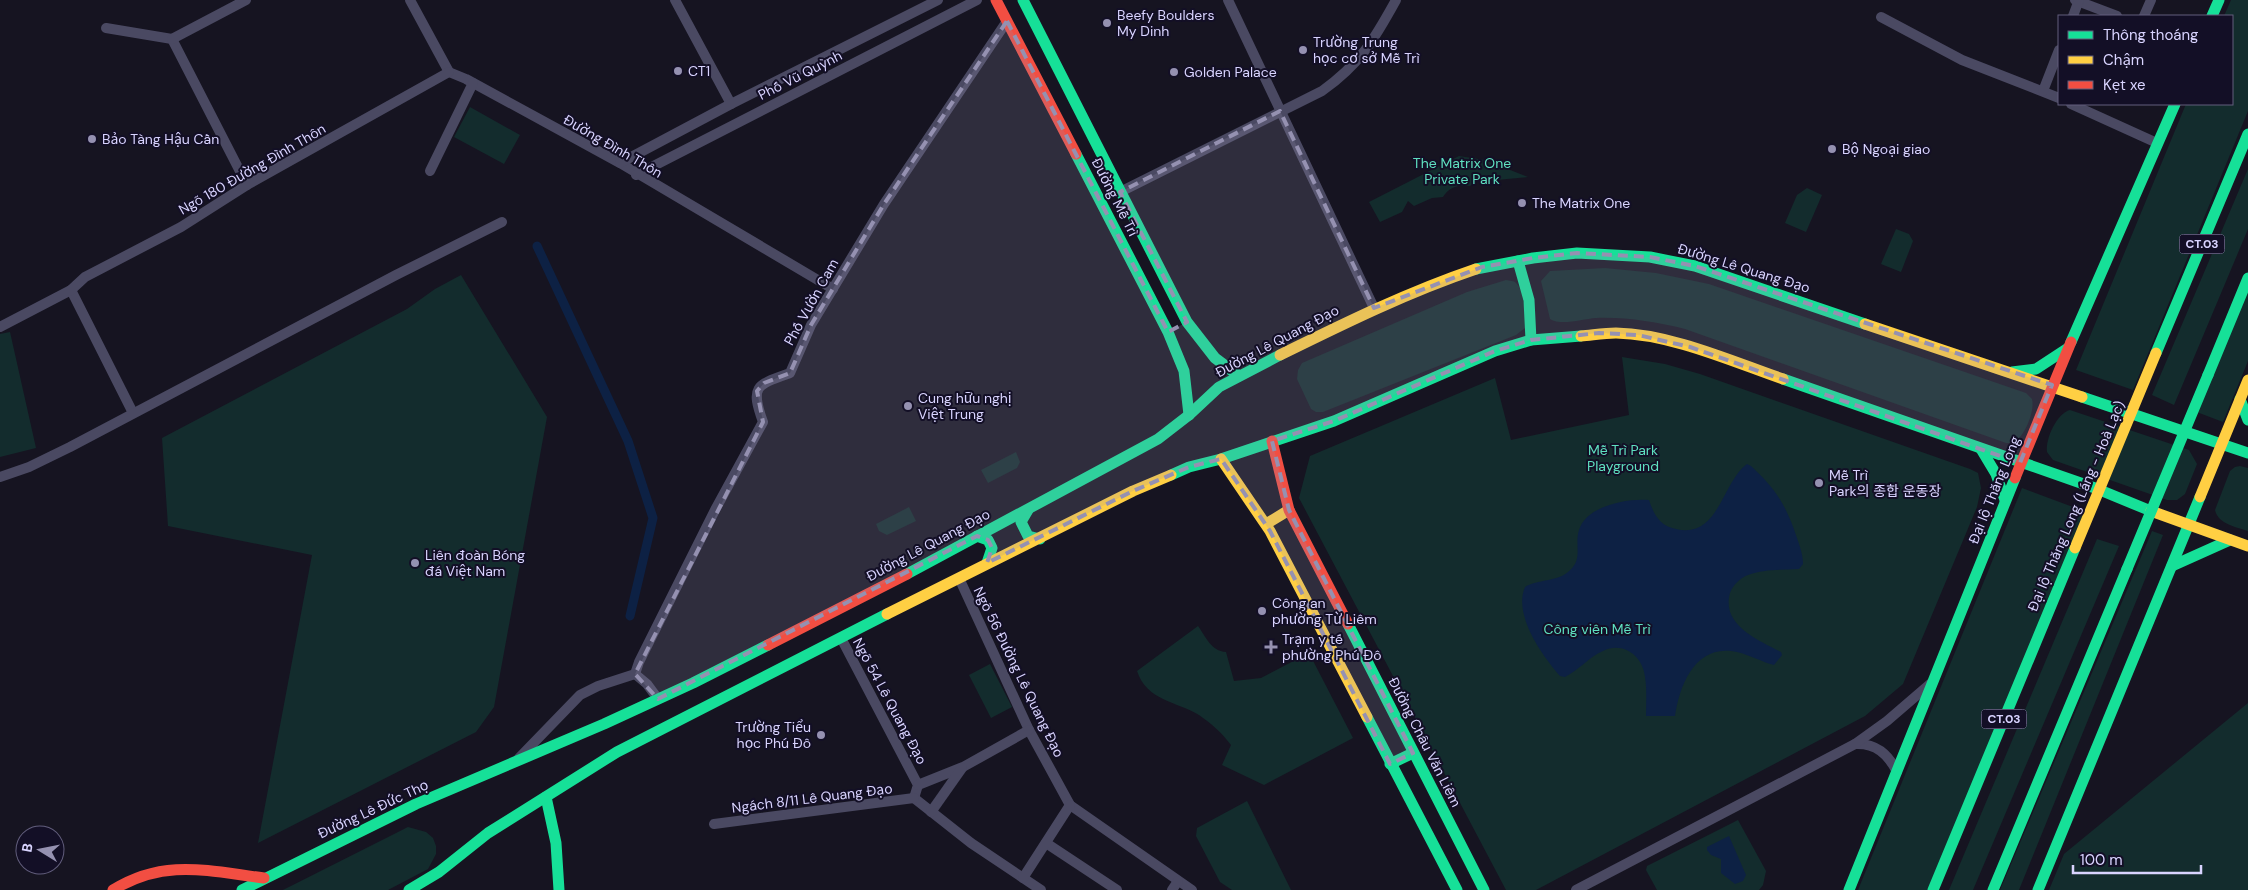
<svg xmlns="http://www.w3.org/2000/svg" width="2248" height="890" font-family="'DM Sans','Noto Sans KR',sans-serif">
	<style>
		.green { fill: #132c2d }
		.water { fill: #0d2144 }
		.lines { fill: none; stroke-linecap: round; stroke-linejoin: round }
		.canal { stroke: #0d2144; stroke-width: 9 }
		.street { stroke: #4a4962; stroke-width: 10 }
		.fast { stroke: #16e098; stroke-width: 11 }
		.slow { stroke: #ffcf43; stroke-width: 11 }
		.jam { stroke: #f24e42; stroke-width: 11 }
		.fast-bridge { stroke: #16e098; stroke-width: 11 }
		.slow-bridge { stroke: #ffcf43; stroke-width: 11 }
		.marked { fill: #9591b1; fill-opacity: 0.2; stroke: #9591b1; stroke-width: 4; stroke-dasharray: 10 6; stroke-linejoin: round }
		.poi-dot { fill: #9591b1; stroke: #130f26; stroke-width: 2 }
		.labels { text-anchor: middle; stroke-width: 4; stroke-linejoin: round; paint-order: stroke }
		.shield { fill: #130f26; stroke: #9e99be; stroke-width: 1 }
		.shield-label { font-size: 12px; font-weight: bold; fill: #d9d4ff }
		.poi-label { font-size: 14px; fill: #d9d4ff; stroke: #130f26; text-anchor: start }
		.street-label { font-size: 14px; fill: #d9d4ff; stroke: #130f26 }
		.park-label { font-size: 14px; fill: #5fe0c0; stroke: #130f26 }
	</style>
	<rect width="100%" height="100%" fill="#161421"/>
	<g class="green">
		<polygon points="2231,0 2248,0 2248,111 2133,390 2076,370 2186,104 2232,104 2232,16 2224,16"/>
		<polygon points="470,107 520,135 504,164 454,137"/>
		<path d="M1459,156L1485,160L1528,177L1475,182L1470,186C1459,184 1449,187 1443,197L1432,198L1414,206L1408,201L1402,212L1380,222L1369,202Z"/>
		<polygon points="2248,169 2248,229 2174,405 2152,395"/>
		<polygon points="1807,188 1822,195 1806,232 1785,223 1797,195"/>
		<polygon points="1896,229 1909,234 1913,241 1901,272 1881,264"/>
		<path d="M1605,268L1656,273L1709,284L2026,393L2032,399C2035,410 2026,433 2017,440C2014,443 2010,443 2006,443L1685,329C1656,322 1626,317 1596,318C1583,319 1561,326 1550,319L1541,281L1550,271Z"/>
		<polygon points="461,275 547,417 494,707 476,732 258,843 312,555 168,526 162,438 407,309 435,289"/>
		<path d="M1506,280C1510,281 1514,280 1517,284C1524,291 1526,318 1525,328L1516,335L1323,412H1316L1311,409L1297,379L1298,370L1302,363L1467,292Z"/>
		<polygon points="2248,282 2248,361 2223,422 2194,411"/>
		<polygon points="10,332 36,448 0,457 0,334"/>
		<polygon points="1622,357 1665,364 1700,374 1970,469 1978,473 1981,488 1977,507 1903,684 1865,716 1536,890 1506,890 1299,498 1310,456 1495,378 1511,440 1629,415"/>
		<path d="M2070,410L2189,450L2197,464L2185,494L2177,500H2167L2053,460L2047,452C2045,439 2057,413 2070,410Z"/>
		<polygon points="1016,452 1020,462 1017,468 988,483 981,470"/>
		<path d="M2240,466L2248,468V531C2236,527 2218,524 2215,510L2230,471L2235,467Z"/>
		<polygon points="2022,488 2089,513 1929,890 1858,890"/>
		<polygon points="909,507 916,521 887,535 879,531 876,524"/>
		<polygon points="2152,531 2163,535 2019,890 2000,890"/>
		<polygon points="2097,539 2119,546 1973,890 1949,890"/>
		<path d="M1198,626C1206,637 1211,651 1226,652L1234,681L1261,678L1309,653L1353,738L1264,785L1222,765L1231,745C1222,733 1212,724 1199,715C1176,701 1147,701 1137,671Z"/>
		<polygon points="990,664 1012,707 991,718 969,675"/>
		<polygon points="2248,703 2248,890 2049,890 2064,854"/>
		<polygon points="1247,801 1291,890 1232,890 1220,882 1196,836 1197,828"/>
		<polygon points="1738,820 1766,871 1763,885 1759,890 1657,890 1646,870 1647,866"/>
		<polygon points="408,827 426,832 433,838 436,846 436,854 428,869 388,890 283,890"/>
	</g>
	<g class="water">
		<path d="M1747,464L1751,466C1776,489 1786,505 1797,538C1800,547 1803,555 1803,564L1799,569C1782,570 1764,569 1748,575C1740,578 1733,585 1730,593C1721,625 1758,640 1781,652L1782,655L1774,665C1762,662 1750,655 1737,652C1697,643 1680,682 1675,716H1646C1646,703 1647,689 1645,677C1643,656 1623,641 1603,651C1589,657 1579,670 1565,677L1560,676C1542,655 1513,615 1525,587C1538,579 1556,582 1568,572C1584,560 1574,545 1579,530C1586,506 1627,498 1649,500C1654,515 1660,526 1676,529C1719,539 1722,482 1747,464Z"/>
		<polygon points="1729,836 1746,875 1743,881 1735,884 1721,873 1721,859 1711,855 1707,850 1707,847"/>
	</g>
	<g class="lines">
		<polyline class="canal" points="537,246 628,441 653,518 630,616"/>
		<g class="street">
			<polyline points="410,0 449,72 466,79 620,163 833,289"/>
			<polyline points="675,0 731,104"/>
			<polyline points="1228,0 1374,308"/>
			<polyline points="2075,0 2117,16"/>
			<polyline points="2073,16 2079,0"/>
			<polyline points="2144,16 2151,0"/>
			<polyline points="1881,17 1962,60 2059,98"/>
			<polyline points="106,28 172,39"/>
			<polyline points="172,39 247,185"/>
			<polyline points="172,39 246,0"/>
			<polyline points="2043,91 2059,50"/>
			<polyline points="2071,104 2157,143"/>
			<polyline points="620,163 731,104 938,0"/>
			<polyline points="430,171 473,83"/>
			<polyline points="636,175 977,0"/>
			<path d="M1120,192L1322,91C1360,64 1374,40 1396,0"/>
			<polyline points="71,290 133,413"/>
			<polyline points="0,327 71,290 85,277 181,227 247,185 449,72"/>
			<polyline points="0,477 29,467 70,447 396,275 502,222"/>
			<polyline points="959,578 1029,730 1070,805 1192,890"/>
			<polyline points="841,638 918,785 914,798"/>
			<path d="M635,674L639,662L715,510L763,422C750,386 756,385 790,373L811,325L884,204L1007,21"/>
			<polyline points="635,674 647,684 658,699"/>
			<path d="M1855,744C1876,743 1888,754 1897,772"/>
			<polyline points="519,758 580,695 598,686 635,674"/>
			<polyline points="918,785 963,767 1029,730"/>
			<polyline points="914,798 971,843 1041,890"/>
			<polyline points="931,812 962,768"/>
			<polyline points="714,824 914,798"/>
			<polyline points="1046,843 1117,890"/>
			<polyline points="1023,878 1070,805"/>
			<polyline points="1172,890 1178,881"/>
			<polyline points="1576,890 1855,744 1887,721 1930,684"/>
		</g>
		<g class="fast">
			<polyline points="1023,0 1187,322 1215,358 1239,376"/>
			<polyline points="2212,16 2219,0"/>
			<polyline points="1076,154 1168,332 1184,371 1189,415"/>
			<polyline points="1518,261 1529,300 1531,340"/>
			<polyline points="1476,269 1533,258 1577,253 1650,257 1695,266 1865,324"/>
			<polyline points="2071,342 2175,104"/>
			<polyline points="2156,353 2248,134"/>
			<polyline points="2012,372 2036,369 2068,348"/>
			<polyline points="2208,375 2248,278"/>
			<polyline points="1783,379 2095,488 2151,511"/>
			<polyline points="2082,397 2248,453"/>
			<polyline points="2240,399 2248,420"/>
			<polyline points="1981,449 1996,474 2005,500"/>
			<polyline points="1171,475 1189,467 1221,459 1334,421 1495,351 1531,340 1581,336"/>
			<polyline points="1028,510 1021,522 1028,536 1040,539"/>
			<polyline points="977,536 988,540 992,548 987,563"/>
			<polyline points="2172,566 2230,540"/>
			<polyline points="907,574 1158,439 1189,415 1219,387 1280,355"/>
			<polyline points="1348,624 1484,890"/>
			<polyline points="1367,717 1457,890"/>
			<polyline points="1390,764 1413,753"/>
			<polyline points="546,797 556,843 559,890"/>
			<polyline points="242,890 416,804 604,724 693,683 768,645"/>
			<polyline points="409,890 439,872 488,833 617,752 887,614"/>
			<polyline points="1849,890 2015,478"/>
			<polyline points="1933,890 2075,548"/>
			<polyline points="1993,890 2127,569"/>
			<polyline points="2038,890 2200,497"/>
		</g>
		<g class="slow">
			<polyline points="1865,324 2082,397"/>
			<path d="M1581,336C1593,335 1604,333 1616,333C1671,334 1731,361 1783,379"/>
			<path d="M1280,355C1345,323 1408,292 1476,269"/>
			<polyline points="1221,459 1270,531 1367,717"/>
			<polyline points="2200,497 2248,380"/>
			<polyline points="2151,511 2248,546"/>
			<polyline points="1266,524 1289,510"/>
			<polyline points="887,614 1133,491 1171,475"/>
		</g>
		<g class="jam">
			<polyline points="996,0 1076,154"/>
			<polyline points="1272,441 1289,510 1348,624"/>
			<polyline points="2015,478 2071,342"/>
			<polyline points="768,645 907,574"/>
			<path d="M113,890C164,858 208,871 264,878"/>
		</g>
		<polyline class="fast-bridge" points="2127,569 2208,375"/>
		<polyline class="slow-bridge" points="2075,548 2156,353"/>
	</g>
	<path class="marked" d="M1007,21L1168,332L1187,322L1120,192L1280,111L1374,308L1482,267L1533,258L1577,253L1650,257L1695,266L2052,385L2020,463L1690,347L1638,335L1599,333L1531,340L1495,351L1334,421L1272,441L1289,510L1413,753L1390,764L1270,531L1221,459L1189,467L1133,491L987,563L992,548L988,540L977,536L658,699L635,674L763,422L757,391L764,383L790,373L811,325L884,204Z"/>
	<g class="poi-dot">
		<circle cx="1107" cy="23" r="5"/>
		<circle cx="1303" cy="50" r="5"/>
		<circle cx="678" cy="71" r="5"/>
		<circle cx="1174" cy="72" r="5"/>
		<circle cx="92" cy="139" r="5"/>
		<circle cx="1832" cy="149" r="5"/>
		<circle cx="1522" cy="203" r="5"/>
		<circle cx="908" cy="406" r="5"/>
		<circle cx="1819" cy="483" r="5"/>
		<circle cx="415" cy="563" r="5"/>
		<circle cx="1262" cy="611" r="5"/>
		<path d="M1268.5 639.5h5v5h5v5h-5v5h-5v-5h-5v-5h5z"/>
		<circle cx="821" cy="735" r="5"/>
	</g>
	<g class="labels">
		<g class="shield">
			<rect x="2179.5" y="234.5" width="45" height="19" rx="4"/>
			<rect x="1981.5" y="709.5" width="45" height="19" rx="4"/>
		</g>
		<g class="shield-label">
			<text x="2202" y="248">CT.03</text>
			<text x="2004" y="723">CT.03</text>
		</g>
		<g class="poi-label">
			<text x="1117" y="20">Beefy Boulders<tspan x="1117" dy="16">My Dinh</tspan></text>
			<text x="1313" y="47">Trường Trung<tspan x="1313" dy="16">học cơ sở Mễ Trì</tspan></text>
			<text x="688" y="76">CT1</text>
			<text x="1184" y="77">Golden Palace</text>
			<text x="102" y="144">Bảo Tàng Hậu Cần</text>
			<text x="1842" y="154">Bộ Ngoại giao</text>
			<text x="1532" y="208">The Matrix One</text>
			<text x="918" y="403">Cung hữu nghị<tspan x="918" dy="16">Việt Trung</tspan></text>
			<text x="1829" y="480">Mễ Trì<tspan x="1829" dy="16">Park의 종합 운동장</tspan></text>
			<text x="425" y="560">Liên đoàn Bóng<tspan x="425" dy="16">đá Việt Nam</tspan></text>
			<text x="1272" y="608">Công an<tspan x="1272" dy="16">phường Từ Liêm</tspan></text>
			<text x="1282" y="644">Trạm y tế<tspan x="1282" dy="16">phường Phú Đô</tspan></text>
			<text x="811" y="732" text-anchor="end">Trường Tiểu<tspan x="811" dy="16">học Phú Đô</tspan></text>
		</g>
		<g class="street-label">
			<text transform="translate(800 75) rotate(-27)" y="5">Phố Vũ Quỳnh</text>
			<text transform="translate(613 146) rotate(30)" y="5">Đường Đình Thôn</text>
			<text transform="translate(252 169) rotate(-30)" y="5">Ngõ 180 Đường Đình Thôn</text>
			<text transform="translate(1115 197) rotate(63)" y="5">Đường Mễ Trì</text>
			<text transform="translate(1744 268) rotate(17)" y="5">Đường Lê Quang Đạo</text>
			<text transform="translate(811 302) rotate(-61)" y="5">Phố Vườn Cam</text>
			<text transform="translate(1277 341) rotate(-28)" y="5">Đường Lê Quang Đạo</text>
			<text transform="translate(1994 490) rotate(-68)" y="5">Đại lộ Thăng Long</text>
			<text transform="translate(2076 506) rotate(-67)" y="5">Đại lộ Thăng Long (Láng - Hoà Lạc)</text>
			<text transform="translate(928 545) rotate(-28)" y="5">Đường Lê Quang Đạo</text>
			<text transform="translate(1019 672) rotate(64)" y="5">Ngõ 56 Đường Lê Quang Đạo</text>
			<text transform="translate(890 701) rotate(62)" y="5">Ngõ 54 Lê Quang Đạo</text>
			<text transform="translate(1425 742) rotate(63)" y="5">Đường Châu Văn Liêm</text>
			<text transform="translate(812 798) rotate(-7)" y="5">Ngách 8/11 Lê Quang Đạo</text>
			<text transform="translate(373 809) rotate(-25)" y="5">Đường Lê Đức Thọ</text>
		</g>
		<g class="park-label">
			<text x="1462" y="168">The Matrix One<tspan x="1462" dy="16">Private Park</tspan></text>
			<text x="1623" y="455">Mễ Trì Park<tspan x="1623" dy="16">Playground</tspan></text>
			<text x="1597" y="634">Công viên Mễ Trì</text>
		</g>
	</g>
	<rect x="2058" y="15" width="175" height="90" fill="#130f26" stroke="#625e7d"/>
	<rect x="2068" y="31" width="25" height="8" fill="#16e098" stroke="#625e7d"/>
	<text x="2103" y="40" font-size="15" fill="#d9d4ff">Thông thoáng</text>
	<rect x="2068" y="56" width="25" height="8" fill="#ffcf43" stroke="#625e7d"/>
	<text x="2103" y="65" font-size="15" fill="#d9d4ff">Chậm</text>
	<rect x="2068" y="81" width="25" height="8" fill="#f24e42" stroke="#625e7d"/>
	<text x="2103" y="90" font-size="15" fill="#d9d4ff">Kẹt xe</text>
	<g transform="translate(40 850) rotate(280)"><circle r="24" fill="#130f26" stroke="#625e7d"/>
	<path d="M0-4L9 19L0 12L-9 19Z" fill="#9591b1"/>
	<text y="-8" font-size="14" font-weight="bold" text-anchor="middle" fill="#d9d4ff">B</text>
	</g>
	<path d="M2073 865v8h128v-8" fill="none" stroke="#d9d4ff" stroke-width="2.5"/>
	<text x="2080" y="865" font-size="15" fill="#d9d4ff" stroke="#130f26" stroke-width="4" paint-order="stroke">100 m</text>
</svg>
